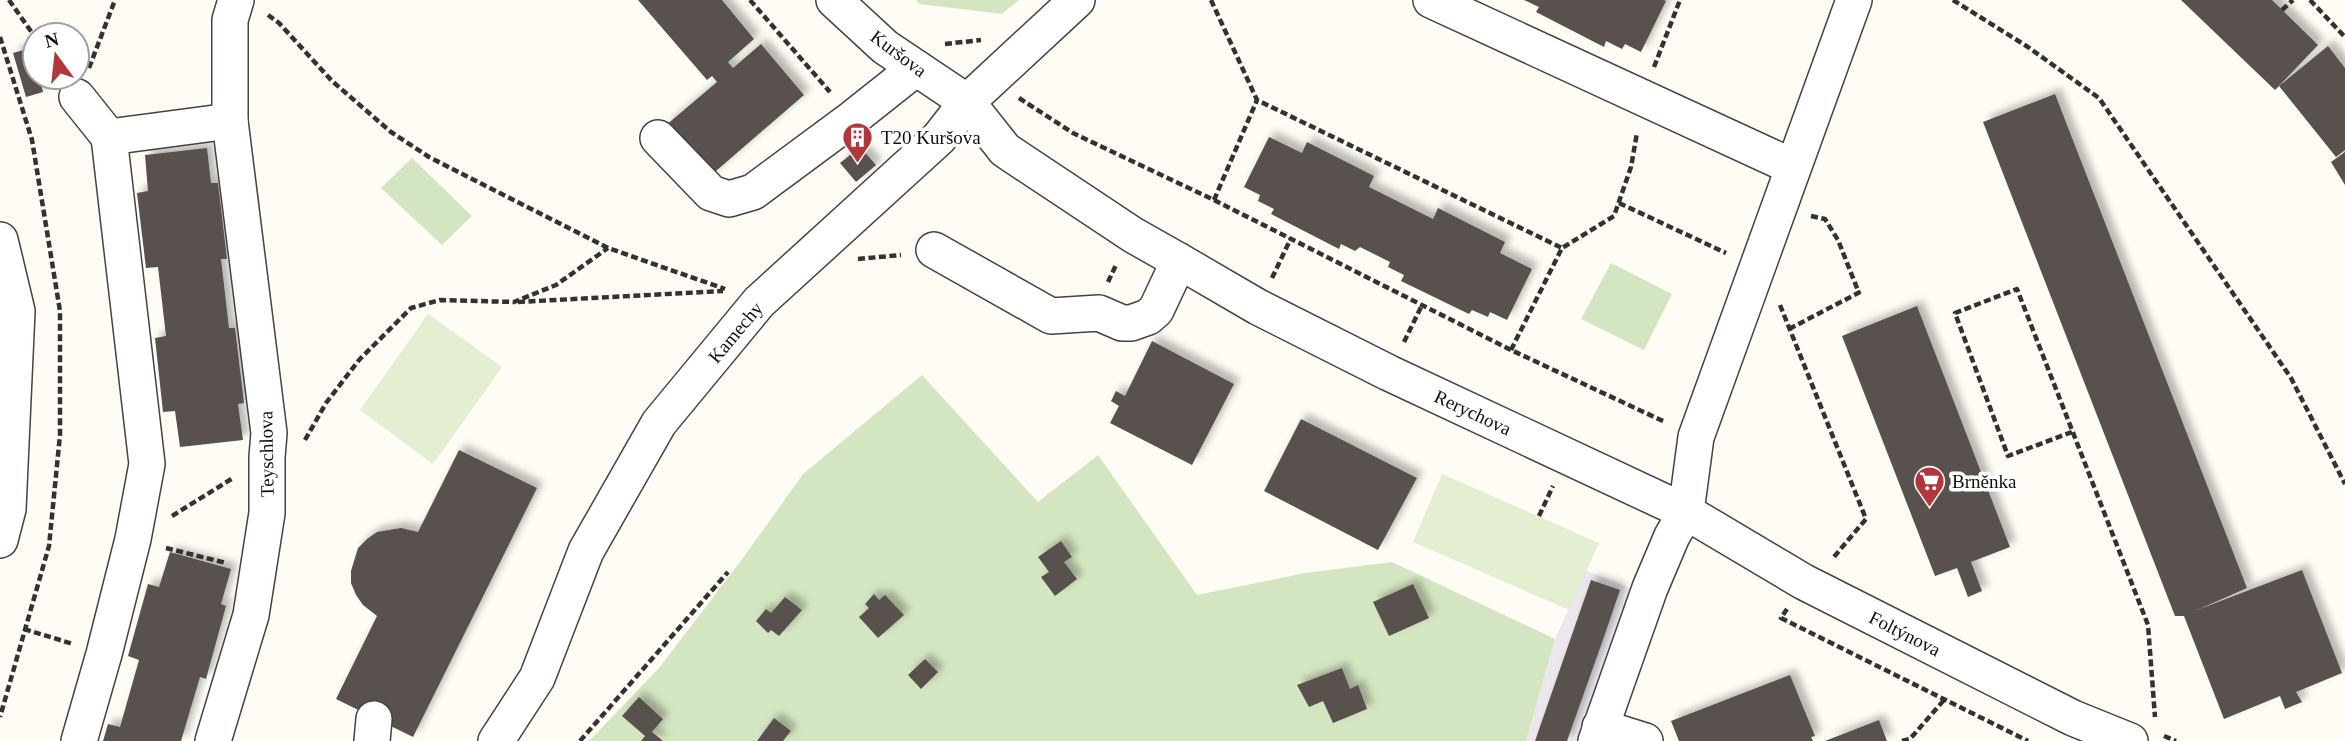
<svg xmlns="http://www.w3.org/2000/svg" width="2345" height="741" font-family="'Times New Roman',serif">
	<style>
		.industrial { fill: #ece6ed }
		.green { fill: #d4e6c1 }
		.pitch { fill: #e4eed1 }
		.building { fill: #58514d; filter: url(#shadow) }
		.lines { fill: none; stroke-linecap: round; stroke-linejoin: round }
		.minor-casing { stroke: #434343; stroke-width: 38 }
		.path { stroke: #323232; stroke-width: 4.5; stroke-dasharray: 7 3.5; stroke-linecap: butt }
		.minor { stroke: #fff; stroke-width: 35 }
		.labels { text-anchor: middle; stroke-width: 7; stroke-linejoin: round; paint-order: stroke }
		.street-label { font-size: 19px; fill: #101010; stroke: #fff }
		.poi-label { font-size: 19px; fill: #101010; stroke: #fff; text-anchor: start }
	</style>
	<defs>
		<filter id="shadow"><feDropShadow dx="6" dy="-6" stdDeviation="3.5" flood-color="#0004"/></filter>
	</defs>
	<rect width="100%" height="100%" fill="#fefcf4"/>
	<polygon class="industrial" points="1586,571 1665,601 1611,741 1526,741 1555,639"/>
	<g class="green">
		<polygon points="916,0 1019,0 1002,14 919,4"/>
		<polygon points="412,158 472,216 442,245 381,188"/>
		<polygon points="1611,263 1672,294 1644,350 1581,319"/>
		<polygon points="922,375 1038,502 1098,455 1197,595 1305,573 1392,562 1555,639 1526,741 589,741 659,668 743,558 803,474"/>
	</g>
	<g class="pitch">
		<polygon points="428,314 502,367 433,464 360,410"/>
		<polygon points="1442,474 1599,543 1569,610 1413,542"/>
	</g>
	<g class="building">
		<polygon points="638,0 722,0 754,39 728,62 733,68 761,44 804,95 709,177 665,126 717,82 712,76 707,80"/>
		<polygon points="1524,0 1664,0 1666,1 1641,52 1625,44 1622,49 1606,41 1604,47 1536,12 1539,7"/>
		<polygon points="2181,0 2272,0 2318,45 2279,86 2328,46 2345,68 2345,150 2336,157 2279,86 2275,90"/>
		<polygon points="30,48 35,64 35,77 39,77 43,92 26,97 13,53"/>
		<polygon points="2055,94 2247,588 2197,610 2302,570 2342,673 2296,692 2302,702 2285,709 2280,696 2224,719 2184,616 2175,616 1983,122"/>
		<polygon points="1269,137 1302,153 1307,142 1374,176 1369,187 1433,219 1438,208 1505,242 1500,253 1532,269 1507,320 1490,312 1488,317 1472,310 1469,314 1401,281 1404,275 1388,267 1390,262 1360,247 1355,251 1341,244 1339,249 1271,214 1274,209 1258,201 1260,195 1244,187"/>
		<polygon points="860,147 876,165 856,182 840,163"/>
		<polygon points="207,148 211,183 218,183 227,259 221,259 229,328 235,328 244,403 238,404 243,440 180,447 175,411 163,412 155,338 166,336 158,267 146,268 137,193 148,191 145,155"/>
		<polygon points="2345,152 2345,185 2331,162"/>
		<polygon points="1917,306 2010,547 1971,562 1982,591 1968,597 1957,568 1935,576 1842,336"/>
		<polygon points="1152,341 1234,384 1192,465 1110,423 1119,406 1111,401 1116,391 1125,396"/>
		<polygon points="1301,419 1417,478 1378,550 1264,491"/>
		<polygon points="459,450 537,488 413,737 336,699 377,616 363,605 356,595 351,583 351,571 358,548 367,539 377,532 401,528 418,532"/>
		<polygon points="1061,541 1072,557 1064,562 1077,579 1055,596 1041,577 1049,572 1038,557"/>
		<polygon points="170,552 231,569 221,604 226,606 206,679 200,677 181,741 103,741 108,724 120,727 139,660 128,656 148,584 159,587"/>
		<polygon points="1591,580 1620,590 1605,634 1567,741 1535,741"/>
		<polygon points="1413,584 1429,618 1389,636 1373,602"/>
		<polygon points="874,594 879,600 885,595 904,615 878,638 859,617 869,608 865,604"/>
		<polygon points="785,597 802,610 779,636 771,630 768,633 756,621 766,609 771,613"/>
		<polygon points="925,659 938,672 921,689 908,675"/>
		<polygon points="1342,668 1350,689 1358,685 1367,709 1333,723 1323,701 1309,707 1297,685"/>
		<polygon points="1790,675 1815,736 1811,737 1813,741 1679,741 1671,721"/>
		<polygon points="639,697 663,719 652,732 663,741 641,741 645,736 622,716"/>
		<polygon points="774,718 791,731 783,741 757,741"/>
		<polygon points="1879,720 1887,741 1825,741"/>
	</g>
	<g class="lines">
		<defs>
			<g id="minor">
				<polyline points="834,0 885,47 967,102 1005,150 1133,235 1179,261 1258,307 1389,373 1686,512 1804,582 2073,718 2130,741"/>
				<polyline points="1431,0 1793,167"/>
				<polyline points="77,97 109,137"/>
				<polyline points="658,138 711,193 729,199 753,192 853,118 916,68"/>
				<polyline points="0,240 17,311 8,509 0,540"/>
				<polyline points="934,250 1051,316 1099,313 1122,323 1131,323 1148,317 1156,310 1179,261"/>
				<polyline points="1600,727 1645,741"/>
				<polyline points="79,741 104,654 133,539 147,464 109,137 230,121"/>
				<polyline points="213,741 251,615 267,513 267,457 269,433 230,121 230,20 236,0"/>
				<polyline points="372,741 374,719"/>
				<polyline points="496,741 537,678 586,551 659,423 759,302 939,138 967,102 1077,0"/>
				<polyline points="1596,741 1650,588 1672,536 1686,512 1696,437 1854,0"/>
			</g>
		</defs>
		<use href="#minor" class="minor-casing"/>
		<g class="path">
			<polyline points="9,0 35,37"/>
			<polyline points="750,0 830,92"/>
			<polyline points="1211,0 1257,100 1562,248"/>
			<polyline points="1953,0 2028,47 2099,98 2291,378 2345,484"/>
			<polyline points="2310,0 2345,37"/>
			<polyline points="2282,10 2293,0"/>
			<polyline points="268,15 279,23 332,81 391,132 429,157 608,248 725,289"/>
			<polyline points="0,37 32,140 60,311 60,435 49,546 0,717"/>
			<polyline points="945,44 981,40"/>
			<polyline points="1654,67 1680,0"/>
			<polyline points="89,68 115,0"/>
			<polyline points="1019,98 1073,133 1214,200 1511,350 1665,422"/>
			<polyline points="1214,200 1257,100"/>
			<polyline points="1619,203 1726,253"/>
			<polyline points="1811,216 1825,219 1838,240 1859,293"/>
			<polyline points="858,259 901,255"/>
			<polyline points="1272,278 1291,238"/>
			<polyline points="1108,282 1116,265"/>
			<polyline points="518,302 723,291"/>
			<polyline points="1780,305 1866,519 1833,558"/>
			<polyline points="1789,329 1862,291"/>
			<polyline points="1404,342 1422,305"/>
			<polyline points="1511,350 1562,248 1614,216 1631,167 1637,133"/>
			<polyline points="2072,432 2008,456 1955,313 2017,289 2148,625 2155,717"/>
			<polyline points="305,440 326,403 359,360 411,308 440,300 514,302 556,285 608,248"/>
			<polyline points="172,516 233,478"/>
			<polyline points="1539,516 1553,486"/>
			<polyline points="166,548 226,563"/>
			<polyline points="1787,609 1781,618 2028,741"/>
			<polyline points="24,629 73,644"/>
			<polyline points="2164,736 2176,741"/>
			<polyline points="580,741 728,572"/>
			<polyline points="1902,741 1910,739 1944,700"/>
		</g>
		<use href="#minor" class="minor"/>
	</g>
	<defs>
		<symbol id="building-pin" viewBox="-11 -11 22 30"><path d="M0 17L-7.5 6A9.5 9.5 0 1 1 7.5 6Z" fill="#b2363e" stroke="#fff"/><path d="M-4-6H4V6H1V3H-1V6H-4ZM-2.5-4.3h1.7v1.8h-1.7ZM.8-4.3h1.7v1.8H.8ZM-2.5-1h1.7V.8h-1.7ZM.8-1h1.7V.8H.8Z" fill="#fff"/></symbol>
		<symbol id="supermarket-pin" viewBox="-11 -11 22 30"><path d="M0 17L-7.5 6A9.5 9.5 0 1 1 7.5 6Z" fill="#b2363e" stroke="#fff"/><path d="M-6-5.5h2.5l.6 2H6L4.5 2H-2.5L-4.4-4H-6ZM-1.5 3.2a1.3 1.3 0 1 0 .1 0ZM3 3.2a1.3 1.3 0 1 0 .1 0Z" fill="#fff"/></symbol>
	</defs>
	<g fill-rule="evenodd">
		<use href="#building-pin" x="840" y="120" width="35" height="47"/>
		<use href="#supermarket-pin" x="1912" y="464" width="35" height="47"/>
	</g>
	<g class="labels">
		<g class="street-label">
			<text transform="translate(899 53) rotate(37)" y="7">Kuršova</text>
			<text transform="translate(735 332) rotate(-50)" y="7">Kamechy</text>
			<text transform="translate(1473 412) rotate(25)" y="7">Rerychova</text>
			<text transform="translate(266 454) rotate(-91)" y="7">Teyschlova</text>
			<text transform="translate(1905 633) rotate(27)" y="7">Foltýnova</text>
		</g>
		<g class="poi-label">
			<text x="881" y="144">T20 Kuršova</text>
			<text x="1952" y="488">Brněnka</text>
		</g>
	</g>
	<g transform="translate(56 56) rotate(345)"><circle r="33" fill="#ffffff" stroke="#9f9f9f" stroke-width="2"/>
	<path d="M0-5L12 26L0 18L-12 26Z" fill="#b2363e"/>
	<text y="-10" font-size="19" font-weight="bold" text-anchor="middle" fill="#101010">N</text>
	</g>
</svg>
